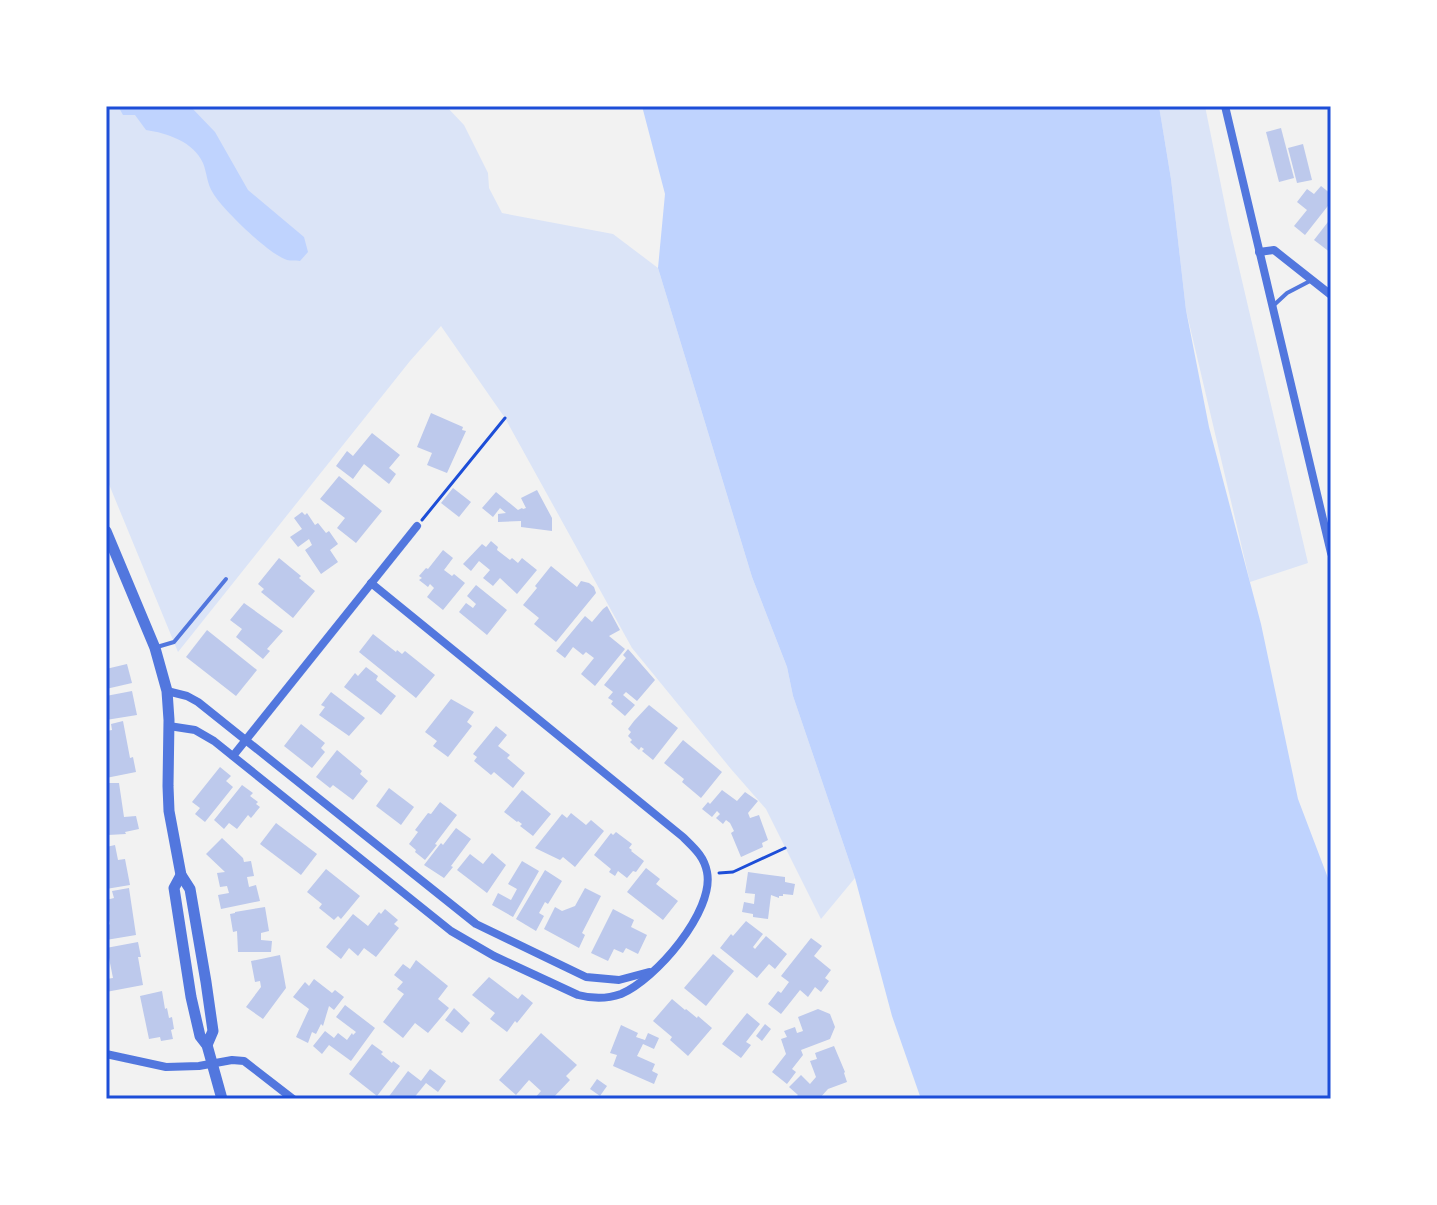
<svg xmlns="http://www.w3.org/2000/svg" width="1437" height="1205" font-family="'PT Serif',serif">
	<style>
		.green { fill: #dbe4f7 }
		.water { fill: #bfd3fe }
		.building { fill: #bdc9ec }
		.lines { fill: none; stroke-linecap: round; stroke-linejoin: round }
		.path { stroke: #1d4ed8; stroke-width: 3 }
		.service { stroke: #5277de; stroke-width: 4 }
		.minor { stroke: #5277de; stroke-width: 8 }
		.tertiary { stroke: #5277de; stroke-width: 11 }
		.neatline { fill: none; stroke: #1d4ed8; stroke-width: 3 }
	</style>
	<rect width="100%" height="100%" fill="#f2f2f2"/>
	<g class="green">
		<polygon points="106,106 446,106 464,125 488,173 489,188 502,213 613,234 658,268 752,577 787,667 793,696 855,878 821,919 766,809 731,769 632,648 505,418 441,326 410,361 178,652 106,477"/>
		<polygon points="1159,106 1205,106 1229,225 1308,563 1250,582 1186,310 1171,179"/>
	</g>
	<g class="water">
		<path d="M118,106H190L215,132L248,190L304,237L308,252L300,261C295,260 291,261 287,260C270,255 222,209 213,193C207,184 207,173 203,163C194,142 167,133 146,130L135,115H123Z"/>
		<polygon points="642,106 1159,106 1171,179 1186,310 1209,427 1261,624 1298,799 1331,886 1331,1099 921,1099 892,1016 855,878 793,696 787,667 752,577 658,268 665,194"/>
	</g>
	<g class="building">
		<polygon points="1281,128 1294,178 1279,182 1266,132"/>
		<polygon points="1303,144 1312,180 1297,183 1288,148"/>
		<polygon points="1321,186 1331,194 1331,202 1305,235 1294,226 1307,210 1297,202 1307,189 1314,194"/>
		<polygon points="1331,218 1331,253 1314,240"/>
		<polygon points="431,413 463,427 462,430 466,431 447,473 427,465 432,453 417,447"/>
		<polygon points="372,433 400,455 389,468 396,474 389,484 364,464 353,479 336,466 347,451 353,456"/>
		<polygon points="339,476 382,511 356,543 337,528 345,518 320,499"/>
		<polygon points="453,488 471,502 459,517 441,503"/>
		<polygon points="537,490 552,518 552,531 521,527 521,521 498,522 498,514 506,513 500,508 493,517 482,508 496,492 518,510 522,508 523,509 526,508 521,498"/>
		<polygon points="302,512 305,515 307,513 315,525 318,523 326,533 329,531 338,544 330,550 338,562 321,574 305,550 312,545 309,539 298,547 290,537 302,529 294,518"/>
		<polygon points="491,541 498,547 497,550 510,560 512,558 518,563 522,558 537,570 517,594 500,578 493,586 483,578 490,570 479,561 471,571 463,564 482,544 486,547"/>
		<polygon points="443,550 453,558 444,570 452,576 454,574 465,583 443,610 427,597 434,588 430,584 428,587 419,580 422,578 419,576 426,568 428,569"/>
		<polygon points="279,558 301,576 299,578 315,591 293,618 261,592 264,589 258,584"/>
		<polygon points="551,566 577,587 581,581 589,583 594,587 596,593 556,642 534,624 539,618 523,605 537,588 535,586"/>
		<polygon points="476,585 507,610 487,635 459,612 466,603 473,608 476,604 467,596"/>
		<polygon points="244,603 283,631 267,649 270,651 263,659 236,637 242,629 230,620"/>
		<polygon points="607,606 620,630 609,636 625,649 595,686 581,674 594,658 586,652 583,655 573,647 565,658 556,651 585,616 592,622 603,609"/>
		<polygon points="207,630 257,670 236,696 186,657"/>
		<polygon points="373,634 396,652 397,650 402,654 405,651 435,675 416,698 359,652"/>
		<polygon points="628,649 655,680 637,701 626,692 623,695 635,705 625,716 611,704 613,701 608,698 613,692 604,685 626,658 623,655"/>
		<polygon points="127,664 132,683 106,689 106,669"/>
		<polygon points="366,667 378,676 376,680 396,696 381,715 344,687 355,673 358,676"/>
		<polygon points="132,691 137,715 106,720 106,696"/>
		<polygon points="331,692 365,718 349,736 319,715 325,707 321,705"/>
		<polygon points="451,699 474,712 467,722 472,726 448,757 433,746 437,741 425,732"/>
		<polygon points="649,705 678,728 653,760 642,751 644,749 641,747 639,750 630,742 632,740 628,736 631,732 628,729 634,721"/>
		<polygon points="123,721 130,758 133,757 136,772 106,778 106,731 112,730 111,724"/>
		<polygon points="301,724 325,743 321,748 325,752 312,768 284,746"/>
		<polygon points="496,726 507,735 498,746 510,755 507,758 525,773 513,788 494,772 491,775 474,761 477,757 473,754"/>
		<polygon points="683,740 722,772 701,798 682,782 684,779 664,763"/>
		<polygon points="337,750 362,771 360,774 368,781 353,800 333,785 330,788 316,777"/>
		<polygon points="220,767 231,776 226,781 233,787 205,822 195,814 200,808 192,802"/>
		<polygon points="109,781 109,783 119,783 124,817 136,816 139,829 125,832 126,834 108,835 106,830 106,782"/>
		<polygon points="242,785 253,793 250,796 258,802 256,804 260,807 251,818 248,815 237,829 229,823 224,829 214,820"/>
		<polygon points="389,788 414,807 401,825 376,806"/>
		<polygon points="522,790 551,814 533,836 520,826 522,824 518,821 517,822 504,812"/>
		<polygon points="722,790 737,801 745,792 758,801 748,813 750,818 759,815 768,840 762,843 763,847 741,857 731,833 734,831 730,823 726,820 723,824 716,818 720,814 717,811 712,817 702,809 708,802 710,804"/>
		<polygon points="440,802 457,815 435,844 437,845 425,860 415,852 416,850 409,844 418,832 415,830 428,813 431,814"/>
		<polygon points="571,813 586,825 591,820 604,831 575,867 563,857 560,860 535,848 562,814 567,818"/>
		<polygon points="276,823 317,854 301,875 260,844"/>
		<polygon points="456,828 471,839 451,866 453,867 444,878 424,865 441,843 443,845"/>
		<polygon points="616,832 632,844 629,848 632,850 631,851 644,861 636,872 633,871 627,878 618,871 615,876 609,872 611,869 594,855 611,833 613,835"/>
		<polygon points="222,838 243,858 244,862 251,861 254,876 247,877 249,887 256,885 260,901 221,909 218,895 229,893 227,886 220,887 217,873 225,872 206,854"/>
		<polygon points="115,845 118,860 125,859 130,885 106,889 106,847"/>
		<polygon points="492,853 506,865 487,893 457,870 470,854 483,864"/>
		<polygon points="522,861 539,871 513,917 492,905 498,893 511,900 517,889 508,884"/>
		<polygon points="646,868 660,879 656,884 678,901 663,920 627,892"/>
		<polygon points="326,869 360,896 341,919 338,916 334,920 319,908 322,904 307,892"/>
		<polygon points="545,870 562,881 548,904 545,902 539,913 544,916 536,931 516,919"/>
		<polygon points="748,872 785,877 785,882 795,884 793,895 783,894 783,896 779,896 779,898 771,895 768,919 753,917 753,914 742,912 744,902 754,904 755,894 745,893"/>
		<polygon points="129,888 136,935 106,940 106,927 110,924 109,920 106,920 106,900 114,898 112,891"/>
		<polygon points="585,888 601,896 582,933 585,935 579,948 544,929 555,907 562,911 575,906"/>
		<polygon points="265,907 269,931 261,933 261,940 272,941 271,952 238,952 237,931 233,932 230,914 235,913 235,912"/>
		<polygon points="385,909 398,920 394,924 399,928 376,957 364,948 358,956 349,948 341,959 326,947 353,914 368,926 379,912 381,914"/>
		<polygon points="613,909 634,920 631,927 647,935 638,954 626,948 623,953 614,949 608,961 591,953"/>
		<polygon points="746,921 763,934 753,947 755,949 766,936 787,954 775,969 769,964 757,978 720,948 731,934 733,936"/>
		<polygon points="811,938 822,946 814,956 831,970 825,978 829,981 821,992 815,987 808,997 800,990 781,1014 768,1004 778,991 781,993 789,982 781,976"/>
		<polygon points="138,942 141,957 138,957 143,985 106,992 106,979 113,978 109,958 106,959 106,948"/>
		<polygon points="713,954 734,971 706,1006 684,988"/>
		<polygon points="280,955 286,988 263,1019 246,1007 261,987 260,981 255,982 251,961"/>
		<polygon points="416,960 448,986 438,999 449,1008 428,1033 415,1023 403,1038 383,1022 404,994 397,989 403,982 394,975 403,964 410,969"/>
		<polygon points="489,977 518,999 522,994 533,1003 517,1023 515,1021 507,1032 490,1019 495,1013 472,995"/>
		<polygon points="314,979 332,993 335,990 344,997 334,1010 329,1006 323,1026 321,1024 316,1034 312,1032 308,1043 296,1037 309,1009 293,997 305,982 309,986"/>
		<polygon points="162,991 165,1009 167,1008 169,1018 172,1017 174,1029 171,1030 173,1039 161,1041 160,1037 149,1039 140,996"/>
		<polygon points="672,999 685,1010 686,1009 697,1018 698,1016 712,1028 688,1056 670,1040 672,1037 653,1021"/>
		<polygon points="345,1005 375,1028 351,1061 329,1045 322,1054 313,1046 325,1031 334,1038 338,1033 347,1040 352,1033 353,1035 356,1032 336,1017"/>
		<polygon points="454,1008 470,1023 462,1033 445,1020"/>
		<polygon points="818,1009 830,1014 835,1027 830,1039 801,1050 803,1055 792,1069 796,1072 787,1084 772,1072 786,1054 781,1039 787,1037 784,1031 795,1027 797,1033 803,1031 798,1017"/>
		<polygon points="747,1013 760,1024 746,1042 751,1045 741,1058 722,1044"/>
		<polygon points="765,1024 771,1029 762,1041 756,1036"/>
		<polygon points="621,1025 638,1033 636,1037 645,1040 648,1033 659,1038 654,1049 643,1044 637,1056 655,1064 652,1071 658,1074 654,1084 613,1066 617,1055 610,1053"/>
		<polygon points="541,1033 577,1065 566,1076 570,1080 552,1099 534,1099 541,1091 529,1080 516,1095 499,1080"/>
		<polygon points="372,1044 383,1052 381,1054 392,1063 393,1061 400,1066 377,1096 349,1074"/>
		<polygon points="834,1046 845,1072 844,1073 847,1082 828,1089 819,1099 794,1099 798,1095 789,1087 801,1075 810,1084 816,1077 810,1061 817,1059 815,1053"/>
		<polygon points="430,1069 446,1081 438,1092 426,1083 413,1099 387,1099 408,1071 421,1081"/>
		<polygon points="597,1079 607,1086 600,1096 590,1089"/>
	</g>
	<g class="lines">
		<g class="path">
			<polyline points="422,520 505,418"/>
			<polyline points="719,873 733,872 785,848"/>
		</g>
		<g class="service">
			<polyline points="1274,305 1287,293 1310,281"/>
			<polyline points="157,647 174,642 226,579"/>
		</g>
		<g class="minor">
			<polyline points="1225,106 1331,553"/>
			<polyline points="1259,252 1274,250 1331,295"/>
			<polyline points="167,691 187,696 198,702 476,924 586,977 619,980 649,972"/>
			<path d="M169,726L195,730L214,741L451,931L494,956L578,995C593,999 607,999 621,994C655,980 715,911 707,872C704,856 694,848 683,837L371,583"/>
			<polyline points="233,756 417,526"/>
			<polyline points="106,1054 166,1067 199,1066 232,1060 244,1061 293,1099"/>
		</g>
		<g class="tertiary">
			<polyline points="106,531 155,648 167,691 169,720 168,786 169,811 181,875 190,889 206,982 213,1031 207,1045"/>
			<polyline points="181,875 174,888 191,997 200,1036 207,1045 222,1099"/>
		</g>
	</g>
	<rect width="1437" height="1205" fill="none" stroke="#ffffff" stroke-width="216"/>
	<rect x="108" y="108" width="1221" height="989" class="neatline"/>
</svg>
